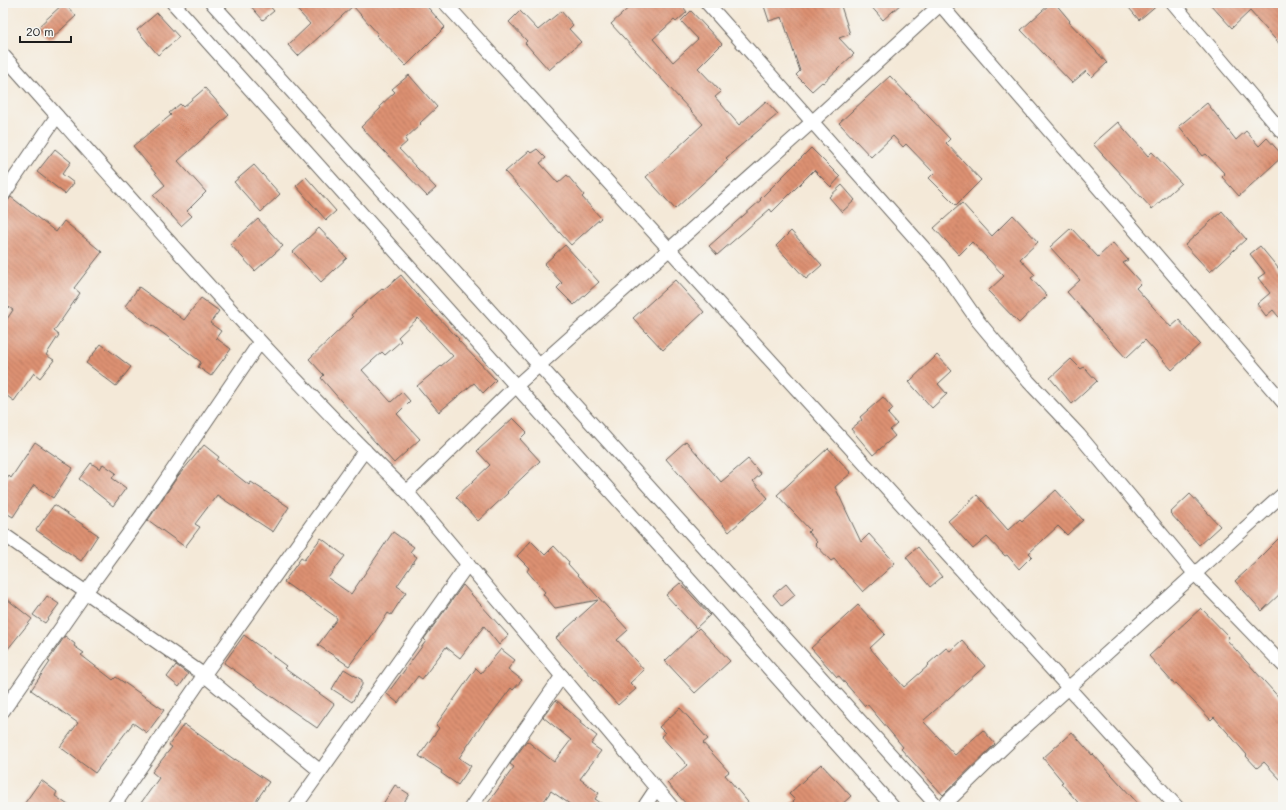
<svg xmlns="http://www.w3.org/2000/svg" width="1286" height="810" font-family="Mali,sans-serif">
	<style>
		.building { fill: url(#building-back-hatch) }
		.lines { fill: none; stroke-linecap: round; stroke-linejoin: round }
		.minor-casing { stroke: #68645e; stroke-width: 15 }
		.minor { stroke: #fff; stroke-width: 13 }
	</style>
	<defs>
		<pattern id="building-back-hatch" width="6" height="6" patternUnits="userSpaceOnUse"><rect width="6" height="6" fill="#dd9172"/><path d="M-1 5l2 2M0 0l6 6M5-1l2 2" fill="none" stroke="#b2765d"/></pattern>
	</defs>
	<rect width="100%" height="100%" fill="#f6f6f2"/>
	<filter id="ink" filterUnits="userSpaceOnUse"><feTurbulence type="fractalNoise" baseFrequency=".025" numOctaves="2"/><feDisplacementMap in="SourceGraphic" scale="8" xChannelSelector="R" yChannelSelector="G"/><feConvolveMatrix kernelMatrix="1 2 1 2 8 2 1 2 1" color-interpolation-filters="sRGB"/></filter>
	<filter id="wash" filterUnits="userSpaceOnUse"><feTurbulence type="fractalNoise" baseFrequency=".012" numOctaves="4" result="noise"/><feDisplacementMap in="SourceGraphic" scale="16" xChannelSelector="R" yChannelSelector="G"/><feGaussianBlur stdDeviation="0.9" result="paint"/><feColorMatrix in="noise" values="0 0 0 0 0 0 0 0 0 0 0 0 0 0 0 0 0 1.4 0 .05"/><feComposite in="paint" operator="in"/></filter>
	<g filter="url(#wash)">
		<rect width="100%" height="100%" fill="#f4e9d8"/>
		<g id="blocks">
			<g class="building">
				<polygon points="64,3 76,16 50,40 38,27"/>
				<polygon points="248,3 267,3 274,11 263,20"/>
				<polygon points="291,3 424,3 445,27 406,66 376,35 378,34 353,6 298,56 288,45 310,24"/>
				<polygon points="634,3 680,3 687,12 676,22 674,20 653,39 673,62 698,39 681,21 691,11 722,44 698,68 721,92 715,97 739,125 766,101 778,114 726,158 728,160 675,209 646,177 703,124 611,24"/>
				<polygon points="775,3 840,3 850,34 839,38 854,54 823,83 822,82 812,91 796,75 800,71 782,17 769,21 764,6"/>
				<polygon points="868,3 902,3 883,20"/>
				<polygon points="1051,3 1055,3 1070,21 1069,22 1107,63 1092,77 1086,71 1072,83 1021,30"/>
				<polygon points="1125,3 1159,3 1139,20"/>
				<polygon points="1209,3 1283,3 1283,48 1250,11 1232,28"/>
				<polygon points="520,11 538,30 561,11 573,25 569,29 581,42 549,70 525,43 527,41 509,22"/>
				<polygon points="157,13 179,37 158,55 137,30"/>
				<polygon points="409,75 437,107 420,123 421,124 405,139 407,142 399,149 436,188 427,196 361,127 381,108 380,106 395,92 392,89"/>
				<polygon points="890,76 950,139 946,143 981,180 956,205 929,178 934,173 906,144 903,147 893,136 871,157 839,123"/>
				<polygon points="205,88 229,115 178,161 206,192 187,211 192,216 181,226 153,195 165,185 133,146 171,115 169,113 180,104 183,107"/>
				<polygon points="1207,103 1236,140 1246,131 1259,146 1267,138 1283,156 1239,196 1222,177 1225,174 1206,154 1203,156 1179,126"/>
				<polygon points="1118,122 1148,156 1152,152 1181,183 1152,209 1093,144"/>
				<polygon points="811,148 840,177 831,187 814,170 772,212 770,209 717,255 709,246 761,200 760,199"/>
				<polygon points="55,149 71,162 62,174 74,183 65,194 37,172"/>
				<polygon points="537,149 546,158 540,163 558,183 567,175 584,195 582,197 601,218 571,245 551,223 551,224 534,203 505,172 529,151 531,153"/>
				<polygon points="254,165 280,194 261,212 234,182"/>
				<polygon points="306,177 336,211 326,220 296,186"/>
				<polygon points="842,185 855,200 842,212 829,197"/>
				<polygon points="11,197 56,232 64,221 102,252 74,288 80,293 54,331 59,335 46,355 54,360 40,378 34,373 14,401 3,393 3,325 13,310 3,303 3,203 7,202"/>
				<polygon points="962,203 992,236 1013,215 1038,242 1020,259 1035,275 1031,278 1047,296 1019,323 988,291 1004,276 972,242 959,255 934,228"/>
				<polygon points="1222,211 1246,239 1210,272 1185,245"/>
				<polygon points="258,219 283,246 255,271 230,244"/>
				<polygon points="319,228 347,258 321,282 293,252"/>
				<polygon points="1071,228 1098,257 1113,243 1128,260 1123,263 1141,283 1136,288 1171,327 1179,320 1200,344 1172,370 1145,340 1126,358 1067,292 1080,280 1050,247"/>
				<polygon points="791,231 822,265 806,279 776,246"/>
				<polygon points="565,245 599,282 574,305 557,288 562,283 544,264"/>
				<polygon points="1260,246 1283,274 1283,322 1273,310 1266,316 1257,304 1270,293 1258,278 1265,273 1250,254"/>
				<polygon points="401,275 427,306 459,339 458,340 496,380 483,393 474,383 439,412 417,386 453,356 418,318 398,337 401,341 385,355 382,352 362,370 391,402 402,392 410,401 397,414 420,439 394,463 367,433 368,432 321,378 324,375 309,359 353,317 351,315 382,289 383,290"/>
				<polygon points="675,280 704,312 663,350 633,318"/>
				<polygon points="139,287 184,320 201,298 219,311 210,323 221,331 216,338 231,349 211,376 198,367 201,362 152,325 152,326 125,306"/>
				<polygon points="101,344 131,367 116,386 86,363"/>
				<polygon points="937,355 952,371 938,384 947,394 932,408 909,382"/>
				<polygon points="1071,359 1081,369 1084,367 1097,381 1072,404 1050,378"/>
				<polygon points="883,397 893,409 888,414 897,424 890,430 895,436 873,455 851,429 862,420 860,417"/>
				<polygon points="513,418 527,432 520,439 540,461 507,492 508,493 478,521 456,497 490,465 477,451"/>
				<polygon points="686,441 721,482 748,459 761,474 753,481 768,498 753,511 753,510 729,532 666,459"/>
				<polygon points="35,442 73,468 53,498 34,485 13,517 3,511 3,485 9,476 11,478"/>
				<polygon points="204,445 219,457 217,460 249,485 251,482 289,507 273,532 217,495 195,524 200,527 185,547 148,520 178,476"/>
				<polygon points="828,448 851,473 835,487 861,542 869,534 895,563 863,592 834,559 831,561 815,544 817,542 808,532 810,530 777,495"/>
				<polygon points="91,463 100,469 103,464 116,473 112,478 126,488 113,506 79,479"/>
				<polygon points="1056,490 1083,520 1067,535 1058,526 1029,553 1032,556 1019,569 1007,555 1005,556 987,537 973,549 948,521 977,495 1008,530 1020,519 1022,521"/>
				<polygon points="1190,494 1220,526 1199,545 1170,513"/>
				<polygon points="54,505 98,535 81,561 36,530"/>
				<polygon points="393,532 414,547 410,552 417,557 397,586 406,592 391,615 388,613 369,641 368,640 349,666 318,645 337,619 336,617 299,591 298,592 284,582 301,558 304,560 321,538 345,556 328,578 351,594"/>
				<polygon points="1283,534 1283,591 1262,611 1235,581 1258,560 1257,560"/>
				<polygon points="531,541 545,555 554,546 569,562 568,564 628,630 617,640 644,670 630,683 636,689 618,705 556,638 598,600 555,608 543,594 545,592 527,571 529,568 517,556"/>
				<polygon points="918,547 942,577 930,587 906,557"/>
				<polygon points="680,583 710,615 696,628 666,595"/>
				<polygon points="786,584 795,595 782,606 773,595"/>
				<polygon points="463,585 508,635 499,645 484,626 460,658 446,647 422,679 418,676 398,703 387,694 426,641 424,639"/>
				<polygon points="3,596 32,619 3,655"/>
				<polygon points="47,596 59,604 45,623 33,615"/>
				<polygon points="858,605 885,634 870,648 904,687 929,665 928,664 946,648 950,651 962,640 985,666 923,721 955,755 983,730 995,744 943,795 901,749 903,747 867,704 865,706 839,676 837,677 811,648"/>
				<polygon points="1201,608 1229,637 1227,640 1283,702 1283,782 1264,762 1257,768 1246,756 1247,755 1214,717 1211,720 1176,683 1174,684 1149,656"/>
				<polygon points="699,628 730,661 695,693 665,661"/>
				<polygon points="244,635 286,666 284,668 334,704 317,728 224,663"/>
				<polygon points="65,636 75,644 74,646 84,653 81,655 113,680 116,677 164,710 147,733 133,723 95,773 60,747 78,723 31,690 50,662 48,661"/>
				<polygon points="501,649 515,660 508,669 522,680 513,690 511,688 487,720 486,719 459,758 471,766 458,785 441,773 442,771 419,756 439,728 436,725 476,668 481,673"/>
				<polygon points="176,665 188,674 179,687 167,677"/>
				<polygon points="344,669 362,680 362,685 352,702 332,689"/>
				<polygon points="556,700 581,721 580,723 597,736 591,744 601,751 580,779 599,793 595,799 607,807 574,807 551,791 540,807 485,807 514,767 510,764 527,741 554,762 571,740 543,717"/>
				<polygon points="680,708 708,739 703,743 729,772 725,775 752,807 689,807 667,783 687,765 661,736 665,733 659,727"/>
				<polygon points="184,724 235,760 235,759 269,782 252,807 138,807 159,778 152,772 172,747 169,745"/>
				<polygon points="1072,732 1092,755 1093,754 1141,807 1082,807 1061,783 1063,782 1043,758"/>
				<polygon points="821,764 851,796 839,807 788,807 795,800 789,794"/>
				<polygon points="41,780 57,792 55,796 71,807 22,807"/>
				<polygon points="395,785 409,794 401,807 381,807"/>
			</g>
		</g>
	</g>
	<g filter="url(#ink)">
		<use href="#blocks" fill-opacity="0" stroke="#68645e" stroke-width="1"/>
		<g class="lines">
			<defs>
				<g id="minor">
					<polyline points="173,3 893,807"/>
					<polyline points="212,3 938,807"/>
					<polyline points="445,3 1177,807"/>
					<polyline points="707,3 939,265 978,321 1029,382 1079,435 1195,574 1283,665"/>
					<polyline points="939,3 1283,402"/>
					<polyline points="1173,3 1283,133"/>
					<path d="M3,55C135,203 265,354 407,492L672,807"/>
					<polyline points="3,195 57,116"/>
					<polyline points="407,492 516,386 812,122 942,3"/>
					<polyline points="3,534 204,675 320,771"/>
					<polyline points="3,711 86,592 142,515 260,342"/>
					<polyline points="113,807 204,675 365,450"/>
					<polyline points="295,807 468,564"/>
					<polyline points="471,807 562,676"/>
					<polyline points="644,807 656,789"/>
					<polyline points="942,807 1011,740 1283,494"/>
				</g>
			</defs>
			<use href="#minor" class="minor-casing"/>
			<use href="#minor" class="minor"/>
		</g>
	</g>
	<rect width="1286" height="810" fill="none" stroke="#f6f6f2" stroke-width="16"/>
	<path d="M20 36v6h51v-6" fill="none" stroke="#1c1c1c" stroke-width="2"/>
	<text x="26" y="36" font-size="12" fill="#1c1c1c" stroke="#f6f6f2" stroke-width="3" paint-order="stroke">20 m</text>
</svg>
